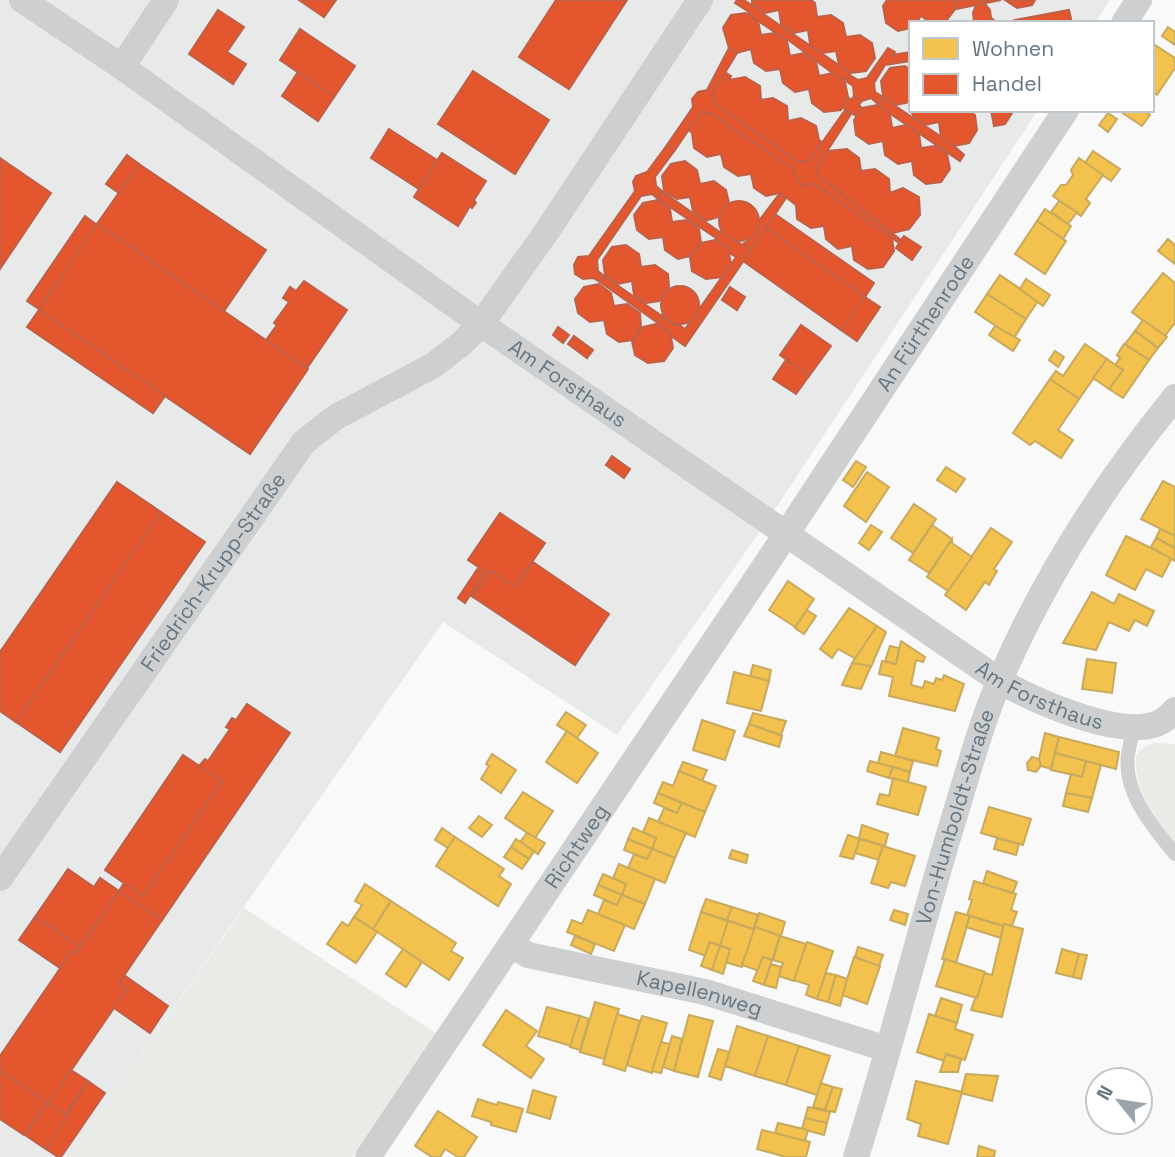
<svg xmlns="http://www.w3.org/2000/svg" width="1175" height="1157" font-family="'Space Grotesk',sans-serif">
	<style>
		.built { fill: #e8e9e9 }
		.green { fill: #e8ebe6 }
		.homes { fill: #f2c14e; stroke: #c8aa5e; stroke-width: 2 }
		.shops { fill: #e4572e; stroke: #be6048; stroke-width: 2 }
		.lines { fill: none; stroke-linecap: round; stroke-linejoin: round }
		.service { stroke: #cecfd0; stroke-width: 14 }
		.minor { stroke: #cecfd0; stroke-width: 26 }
		.labels { text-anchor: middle; stroke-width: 7; stroke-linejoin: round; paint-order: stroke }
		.street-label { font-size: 21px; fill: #657683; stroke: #fff }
	</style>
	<rect width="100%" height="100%" fill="#f9f9f9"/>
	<polygon class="built" points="0,0 1110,0 1095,23 911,23 911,110 1038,110 766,523 617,735 443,622 69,1157 0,1157"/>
	<g class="green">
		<path d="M1154,743L1175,744V844C1155,816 1134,793 1136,756L1142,748Z"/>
		<polygon points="244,908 436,1033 352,1157 69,1157"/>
	</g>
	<g class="homes">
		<polygon points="1168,27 1175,32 1175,45 1162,36"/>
		<polygon points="1155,45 1175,58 1175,68 1157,95 1152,92 1152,49"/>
		<polygon points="1118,110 1144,110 1150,115 1142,126"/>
		<polygon points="1108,113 1117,119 1108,132 1099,125"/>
		<polygon points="1093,151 1120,169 1111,181 1085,163"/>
		<polygon points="1079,158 1103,175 1086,199 1090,203 1081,216 1053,196 1061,185 1066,185 1073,175 1071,170"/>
		<polygon points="1059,201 1077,212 1068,224 1051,212"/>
		<polygon points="1045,209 1071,226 1063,239 1037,221"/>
		<polygon points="1037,221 1066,241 1045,274 1015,254"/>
		<polygon points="1168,239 1175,245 1175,264 1158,251"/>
		<polygon points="1163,273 1175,283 1175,323 1164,337 1132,312"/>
		<polygon points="1000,275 1038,301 1026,319 987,294"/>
		<polygon points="1026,279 1050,295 1043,306 1020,289"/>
		<polygon points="987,294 1026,319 1014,338 975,312"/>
		<polygon points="1143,320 1167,337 1158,348 1135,331"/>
		<polygon points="995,326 1020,340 1013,351 989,335"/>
		<polygon points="1135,331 1158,348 1149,360 1125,344"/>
		<polygon points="1085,344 1107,359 1079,399 1050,379 1056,371 1063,376"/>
		<polygon points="1124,344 1149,360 1123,398 1109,389 1123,370 1115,365 1120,358 1117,355"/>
		<polygon points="1055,351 1064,357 1058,367 1049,360"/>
		<polygon points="1107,359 1123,370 1109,389 1093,378"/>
		<polygon points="1050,379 1079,399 1058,430 1073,440 1061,458 1035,441 1030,445 1013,433"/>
		<polygon points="856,461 866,467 853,487 843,480"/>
		<polygon points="946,467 965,479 956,492 937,480"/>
		<polygon points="867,472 889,487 866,522 844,506"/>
		<polygon points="1163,481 1175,487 1175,536 1141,519"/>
		<polygon points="914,504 936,519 913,553 891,538"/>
		<polygon points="871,525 882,532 869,550 859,543"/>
		<polygon points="932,525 952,539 929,573 909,560"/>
		<polygon points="991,528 1012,542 994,569 997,571 989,585 985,582 966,610 945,595"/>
		<polygon points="1160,529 1175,536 1175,548 1156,538"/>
		<polygon points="1126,536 1172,558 1162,577 1146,569 1135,590 1106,575"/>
		<polygon points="1156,538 1175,548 1175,561 1151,547"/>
		<polygon points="952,539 952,543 972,557 948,591 927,577"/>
		<polygon points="788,581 814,599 795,627 769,610"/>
		<polygon points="1092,592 1114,604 1119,594 1154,611 1147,626 1135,620 1129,631 1109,622 1096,650 1063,643"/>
		<polygon points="849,608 877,626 856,659 838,649 832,658 820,649"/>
		<polygon points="807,610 816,616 804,634 795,628"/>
		<polygon points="877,626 886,632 871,667 852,663"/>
		<polygon points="901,641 925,657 923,662 916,660 911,685 923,688 925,681 934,684 936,678 942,680 944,675 964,684 955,711 889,696 893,677 879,674 882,661 896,664"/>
		<polygon points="890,646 899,648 896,664 885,661"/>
		<polygon points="1087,659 1116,663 1112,693 1082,689"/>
		<polygon points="852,663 871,666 861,689 842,685"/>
		<polygon points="753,665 771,670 769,681 750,676"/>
		<polygon points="734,672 769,681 761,711 727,703"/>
		<polygon points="566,712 586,725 577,738 557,725"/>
		<polygon points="753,713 786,721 781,735 749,724"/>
		<polygon points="702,720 735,731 725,760 693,750"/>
		<polygon points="749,724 782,736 779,747 744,736"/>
		<polygon points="903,728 939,738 936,749 941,751 937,766 895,756"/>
		<polygon points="567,731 598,753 577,783 546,762"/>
		<polygon points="1045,733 1059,737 1051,769 1041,766 1039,759"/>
		<polygon points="1059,737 1119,752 1116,769 1055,753"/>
		<polygon points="881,752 913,761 910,772 878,763"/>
		<polygon points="1055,753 1086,761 1082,777 1051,770"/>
		<polygon points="492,754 516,770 501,793 481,779 489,766 486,764"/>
		<polygon points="1032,757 1039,759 1041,766 1036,772 1028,770 1027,763"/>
		<polygon points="870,761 893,767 889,778 867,771"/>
		<polygon points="1086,761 1101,765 1092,798 1066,793 1071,774 1082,777"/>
		<polygon points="683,762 707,770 702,781 679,771"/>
		<polygon points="893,767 910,772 908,782 889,778"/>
		<polygon points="679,771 716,786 705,812 658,793 663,782 673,786"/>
		<polygon points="893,778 926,787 918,815 877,804 880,794 889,796"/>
		<polygon points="523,792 553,811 535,838 505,818"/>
		<polygon points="658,793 682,803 677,813 654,803"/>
		<polygon points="1066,793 1092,798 1088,812 1063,806"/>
		<polygon points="682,803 705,812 695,837 658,822 664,808 677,813"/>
		<polygon points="989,807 1031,819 1023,845 981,833"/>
		<polygon points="479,816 492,825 482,837 469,828"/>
		<polygon points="649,818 686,833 675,858 652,849 656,838 643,832"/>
		<polygon points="862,825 888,834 885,846 859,838"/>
		<polygon points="442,828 455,837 448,848 435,840"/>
		<polygon points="633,828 656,838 652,849 628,839"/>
		<polygon points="527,833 545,843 538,854 520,842"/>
		<polygon points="848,835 860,839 853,859 840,856"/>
		<polygon points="455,837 504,869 499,876 511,884 498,906 436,866"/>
		<polygon points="997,838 1019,844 1016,855 994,849"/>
		<polygon points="516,839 534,851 529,859 511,847"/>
		<polygon points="628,839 652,849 647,859 624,850"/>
		<polygon points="860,839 883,846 879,860 855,853"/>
		<polygon points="883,846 915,856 905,886 891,882 888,888 871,883"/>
		<polygon points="511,847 529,859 522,869 504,857"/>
		<polygon points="652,849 675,858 665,883 628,868 634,854 647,859"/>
		<polygon points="732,850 748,855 746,863 729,858"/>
		<polygon points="619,864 655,879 645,904 622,895 626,884 613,878"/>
		<polygon points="987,871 1017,882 1013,893 983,884"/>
		<polygon points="603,874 626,884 622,895 598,885"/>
		<polygon points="974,881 1016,894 1011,910 1017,912 1012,926 1004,924 1003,926 967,915 972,900 969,899"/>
		<polygon points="365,884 391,901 373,929 354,917 362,905 355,901"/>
		<polygon points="598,885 622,895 617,905 594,895"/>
		<polygon points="622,895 645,904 634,929 598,914 604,900 617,905"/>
		<polygon points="706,899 732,907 727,920 701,912"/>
		<polygon points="391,901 456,943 451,951 463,958 449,980 373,929"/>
		<polygon points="732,907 758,915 753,929 727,920"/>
		<polygon points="588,910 625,925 614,951 567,932 572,920 582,924"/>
		<polygon points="894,910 908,914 905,925 890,920"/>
		<polygon points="701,912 728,921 720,946 710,942 706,956 689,950"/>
		<polygon points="956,912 970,916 956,963 942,959"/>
		<polygon points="759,913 785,922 781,936 755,927"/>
		<polygon points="970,916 1003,926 1001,938 966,927"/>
		<polygon points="354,917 377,932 356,963 327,944 342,922 348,926"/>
		<polygon points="728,921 753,929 755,927 742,967 725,962 730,949 720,946"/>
		<polygon points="1004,924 1023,929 1002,1017 971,1010 984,973 992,975"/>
		<polygon points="755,927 780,936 772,960 763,957 759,971 742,965"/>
		<polygon points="575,936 595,944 591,954 571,945"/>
		<polygon points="780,936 806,944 794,981 779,976 783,963 773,960"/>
		<polygon points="710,942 720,946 712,970 701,966"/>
		<polygon points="807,942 833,951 817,999 806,995 809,985 794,980"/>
		<polygon points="720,946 730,949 723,974 712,970"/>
		<polygon points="858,947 883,955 879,966 855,957"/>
		<polygon points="403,949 422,962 406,987 386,974"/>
		<polygon points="1062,949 1079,954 1073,977 1056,973"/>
		<polygon points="1079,954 1087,955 1081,979 1073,977"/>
		<polygon points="763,957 772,960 764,985 753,981"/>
		<polygon points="854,957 880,966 867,1004 842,995"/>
		<polygon points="945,959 985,972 977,998 936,986"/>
		<polygon points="771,964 781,967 776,988 764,985"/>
		<polygon points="826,973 836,975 828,1002 817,999"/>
		<polygon points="836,975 847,979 840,1006 828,1002"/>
		<polygon points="941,998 962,1005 957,1023 935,1016"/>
		<polygon points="595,1002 619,1009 604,1059 580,1052"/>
		<polygon points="547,1007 580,1016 571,1046 538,1036"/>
		<polygon points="506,1010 537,1031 526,1046 544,1059 531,1078 483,1045"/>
		<polygon points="617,1014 640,1021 625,1071 603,1064"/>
		<polygon points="929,1014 957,1023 955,1029 973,1035 965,1060 946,1054 944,1061 917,1052"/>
		<polygon points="689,1015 713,1021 698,1077 674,1071"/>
		<polygon points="580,1016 589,1019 580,1050 570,1047"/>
		<polygon points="642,1016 667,1023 652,1073 627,1065"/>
		<polygon points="737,1026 768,1036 755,1076 725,1066"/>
		<polygon points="672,1036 682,1039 674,1071 663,1067"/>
		<polygon points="768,1036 799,1046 786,1085 755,1076"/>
		<polygon points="661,1042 670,1044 661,1073 652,1071"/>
		<polygon points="799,1046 830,1056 817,1095 786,1085"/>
		<polygon points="718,1049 729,1052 721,1080 709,1076"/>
		<polygon points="946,1054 961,1059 958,1072 940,1072"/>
		<polygon points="966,1074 998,1076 992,1101 961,1093"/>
		<polygon points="916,1081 962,1092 948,1144 918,1136 921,1124 907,1119"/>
		<polygon points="821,1083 833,1087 825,1110 813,1107"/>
		<polygon points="833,1087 842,1089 835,1112 825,1110"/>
		<polygon points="533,1090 556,1097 550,1119 527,1112"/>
		<polygon points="478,1099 497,1105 498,1102 523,1109 516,1132 491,1125 491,1122 472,1116"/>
		<polygon points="808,1107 830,1112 827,1123 805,1118"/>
		<polygon points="438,1111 477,1137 464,1157 458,1157 445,1149 440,1157 432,1157 415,1146"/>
		<polygon points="805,1118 827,1123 824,1135 802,1129"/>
		<polygon points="778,1123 808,1130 805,1141 775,1133"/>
		<polygon points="762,1130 810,1142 806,1157 786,1157 757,1149"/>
		<polygon points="979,1146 995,1151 994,1157 977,1157"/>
	</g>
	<g class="shops">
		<polygon points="299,0 336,0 324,17"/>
		<polygon points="556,0 627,0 569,89 519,57"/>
		<polygon points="737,0 744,0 753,6 754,5 762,13 849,72 850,75 843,81 787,39 786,40 748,14 749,12 735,3"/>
		<polygon points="752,0 811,0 815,3 817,17 831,15 843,23 846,37 860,35 872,43 875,58 866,71 851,73 839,65 836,51 822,53 810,44 808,30 794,33 781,24 779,10 765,13 752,4"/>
		<polygon points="887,0 954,0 956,8 946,21 931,23 921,16 916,23 911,23 911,28 898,31 886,23 883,6"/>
		<polygon points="954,0 1001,0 956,9"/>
		<polygon points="1005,0 1035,0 1032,5 1017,8"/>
		<polygon points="984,3 990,10 991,18 998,23 974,23 973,13 976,5"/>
		<polygon points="218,10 244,27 227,52 246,64 233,84 189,54"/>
		<polygon points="1069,10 1072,23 1008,23 1015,20"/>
		<polygon points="746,13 758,21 761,35 775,33 787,41 790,56 804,53 816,62 819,76 833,73 845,82 848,97 841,110 824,112 812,103 809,89 795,92 783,83 780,69 766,71 754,63 751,49 737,53 729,48 723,28 731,15"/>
		<polygon points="300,29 355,66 334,97 280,60"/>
		<polygon points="729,48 737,53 712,94 716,104 798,162 809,161 845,110 851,114 817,167 818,175 901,240 904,236 921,247 912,260 896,248 899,243 813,183 804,187 796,179 793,169 710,113 701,112 675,150 667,145 693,107 692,99 698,92 707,90"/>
		<polygon points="888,48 895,52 892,55 911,52 911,61 885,65 874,83 875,92 883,97 878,104 871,98 862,101 854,96 853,86 846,81 850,75 858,80 867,78"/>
		<polygon points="905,66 911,70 911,107 910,102 896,105 883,96 881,81 890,68"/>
		<polygon points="473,71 549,120 515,174 438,124"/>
		<polygon points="298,72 334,97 318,121 282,96"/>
		<polygon points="725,72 731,76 729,80 745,77 760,86 761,100 773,98 787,106 788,121 801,118 816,126 819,140 822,142 809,161 798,162 716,104 712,94"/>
		<polygon points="854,96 862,101 859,105 862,108 856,116 842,107 848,97 851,100"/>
		<polygon points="882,97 952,144 964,155 960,161 879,106"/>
		<polygon points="877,105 890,114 892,128 906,125 919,134 921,148 935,146 947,154 950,169 941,182 926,184 914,175 912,161 898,164 885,155 883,141 869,144 856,135 854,120 862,108"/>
		<polygon points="911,110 967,110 975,115 977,130 969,143 954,146 941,137 939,122 925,125 913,116"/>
		<polygon points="991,110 1014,110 1005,124 994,126"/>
		<polygon points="701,112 710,113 793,169 796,179 804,187 813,183 892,238 894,251 883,267 868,269 854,260 852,246 838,249 826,239 824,226 811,228 797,219 796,205 780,193 766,196 754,188 751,174 738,176 724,167 721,154 707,157 694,148 692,133 689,130"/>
		<polygon points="389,129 437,160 419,189 371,158"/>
		<polygon points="667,145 675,150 655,177 656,186 663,192 658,199 652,194 641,196 597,260 598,271 604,276 600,282 593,278 583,279 575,274 574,265 578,257 589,256 635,191 633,182 636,176 647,172"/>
		<polygon points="847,149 859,158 861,171 875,169 889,179 890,193 903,188 919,197 920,215 909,229 893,233 818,175 817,167 828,151"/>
		<polygon points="442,153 486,181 474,200 476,203 472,208 470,206 458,226 414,197"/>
		<polygon points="127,155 139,164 119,193 106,184"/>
		<polygon points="0,158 51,193 0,269"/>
		<polygon points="685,161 697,170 700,184 714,181 726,190 729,203 719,217 705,221 693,211 690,197 677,199 664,191 662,176 671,164"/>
		<polygon points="139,164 266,250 224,311 97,224"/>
		<polygon points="663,192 721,233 716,238 658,199"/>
		<polygon points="780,193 786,198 751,250 743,244 750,239 759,226 758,222"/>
		<polygon points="658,200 670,209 672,222 687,220 699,229 701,243 690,256 678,259 665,250 663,237 649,239 637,230 634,215 643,203"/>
		<circle cx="739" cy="221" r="20"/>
		<polygon points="775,214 874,283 865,297 766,228"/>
		<polygon points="85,216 97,225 39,309 27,301"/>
		<polygon points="97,224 308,369 250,454 39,310"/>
		<polygon points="766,228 865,297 841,330 743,261"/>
		<polygon points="721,232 751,250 685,346 671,336 670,332 656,324 662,315 674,325 678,324 685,329 690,322 736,257 729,253 728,248 715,240"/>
		<polygon points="715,240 728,248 731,264 722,277 706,279 692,271 690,257 701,243"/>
		<polygon points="626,245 639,254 641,267 655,265 668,274 669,287 659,301 646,303 634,295 632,281 618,284 605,275 603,260 612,247"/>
		<polygon points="604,276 662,316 658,323 600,282"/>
		<polygon points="304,281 347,310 307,368 266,340 277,325 274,323 289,302 283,298 290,287 296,291"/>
		<polygon points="599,284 611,293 614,306 627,304 640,313 641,327 632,340 619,342 607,334 604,320 590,322 578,313 575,299 584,287"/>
		<circle cx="680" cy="305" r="19"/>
		<polygon points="730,287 745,297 737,310 722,300"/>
		<polygon points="865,297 880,307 857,341 841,330"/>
		<polygon points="39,310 165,396 153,413 27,327"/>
		<polygon points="656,324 670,332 673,348 664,361 648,363 635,355 632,341 643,327"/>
		<polygon points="801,325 831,346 809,376 780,355"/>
		<polygon points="558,327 569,335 563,343 553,335"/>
		<polygon points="574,336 593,350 587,358 568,344"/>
		<polygon points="786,360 809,376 796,394 773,379"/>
		<polygon points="612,456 630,469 624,478 606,465"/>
		<polygon points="117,482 161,512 16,722 0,711 0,652"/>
		<polygon points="161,512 205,542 60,752 16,722"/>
		<polygon points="500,513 545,543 515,587 491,571 489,574 468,560"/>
		<polygon points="533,562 609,614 575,665 473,597 491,571 515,587"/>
		<polygon points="479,567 489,574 473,597 470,595 483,575 476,571"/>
		<polygon points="476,571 483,575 465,603 458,598"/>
		<polygon points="247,704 290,733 162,920 119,891 124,883 143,896 222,781 199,766 205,759 208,761 230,729 226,727 232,718 236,720"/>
		<polygon points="183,755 222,781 143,896 105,870"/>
		<polygon points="68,869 94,887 100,878 119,891 80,947 35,917"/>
		<polygon points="119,891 162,920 119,983 127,989 48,1104 0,1070 0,1056 72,951 76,953"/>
		<polygon points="35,917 80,947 76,953 72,951 60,968 19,940"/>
		<polygon points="124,975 168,1006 150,1033 114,1008 127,989 119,983"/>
		<polygon points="0,1070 47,1103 24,1135 0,1119"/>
		<polygon points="71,1070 88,1081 65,1115 48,1104"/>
		<polygon points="88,1081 105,1093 61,1157 58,1157 46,1149"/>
		<polygon points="47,1103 68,1116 46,1149 25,1135"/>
	</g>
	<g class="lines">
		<path class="service" d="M1134,727C1132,736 1129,746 1128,755C1123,793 1153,827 1175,854"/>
		<g class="minor">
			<path id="s1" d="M22,0L122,67L481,324L1000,681C1035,701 1114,736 1153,725C1162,723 1169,717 1175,710"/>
			<polyline points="1124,23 1139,0"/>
			<polyline points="122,67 166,0"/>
			<path id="s2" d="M0,878L304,442L336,417L434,365L461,344L481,324L545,234L700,0"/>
			<path id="s3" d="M511,944L528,955L705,992L887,1049"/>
			<path id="s4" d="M368,1157L785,536L1066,110"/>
			<path id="s5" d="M856,1157C891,1046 919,933 953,821C968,774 980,725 1000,680C1044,578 1105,483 1175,397"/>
		</g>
	</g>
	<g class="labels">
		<g class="street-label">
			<text dy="7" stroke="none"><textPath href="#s4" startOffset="1003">An Fürthenrode</textPath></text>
			<text dy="7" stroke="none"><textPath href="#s1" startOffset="667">Am Forsthaus</textPath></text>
			<text dy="7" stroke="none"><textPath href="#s2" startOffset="373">Friedrich-Krupp-Straße</textPath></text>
			<text dy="7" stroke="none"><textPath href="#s1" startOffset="1234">Am Forsthaus</textPath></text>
			<text dy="7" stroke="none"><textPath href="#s5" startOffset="354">Von-Humboldt-Straße</textPath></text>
			<text dy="7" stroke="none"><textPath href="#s4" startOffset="374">Richtweg</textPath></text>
			<text dy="7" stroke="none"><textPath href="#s3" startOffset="196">Kapellenweg</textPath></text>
		</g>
	</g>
	<rect x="909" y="21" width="245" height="91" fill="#ffffff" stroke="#c1c8cd" stroke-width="2"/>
	<rect x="923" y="38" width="35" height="21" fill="#f2c14e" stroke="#c1c8cd" stroke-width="2"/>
	<text x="972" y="56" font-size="21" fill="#657683">Wohnen</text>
	<rect x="923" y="74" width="35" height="21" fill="#e4572e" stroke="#c1c8cd" stroke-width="2"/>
	<text x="972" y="91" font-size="21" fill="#657683">Handel</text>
	<g transform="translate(1119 1101) rotate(300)"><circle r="33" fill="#ffffff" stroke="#c1c8cd" stroke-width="2"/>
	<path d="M0-5L12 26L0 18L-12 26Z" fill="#99a4ac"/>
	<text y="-10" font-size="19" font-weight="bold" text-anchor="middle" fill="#657683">N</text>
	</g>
</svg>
